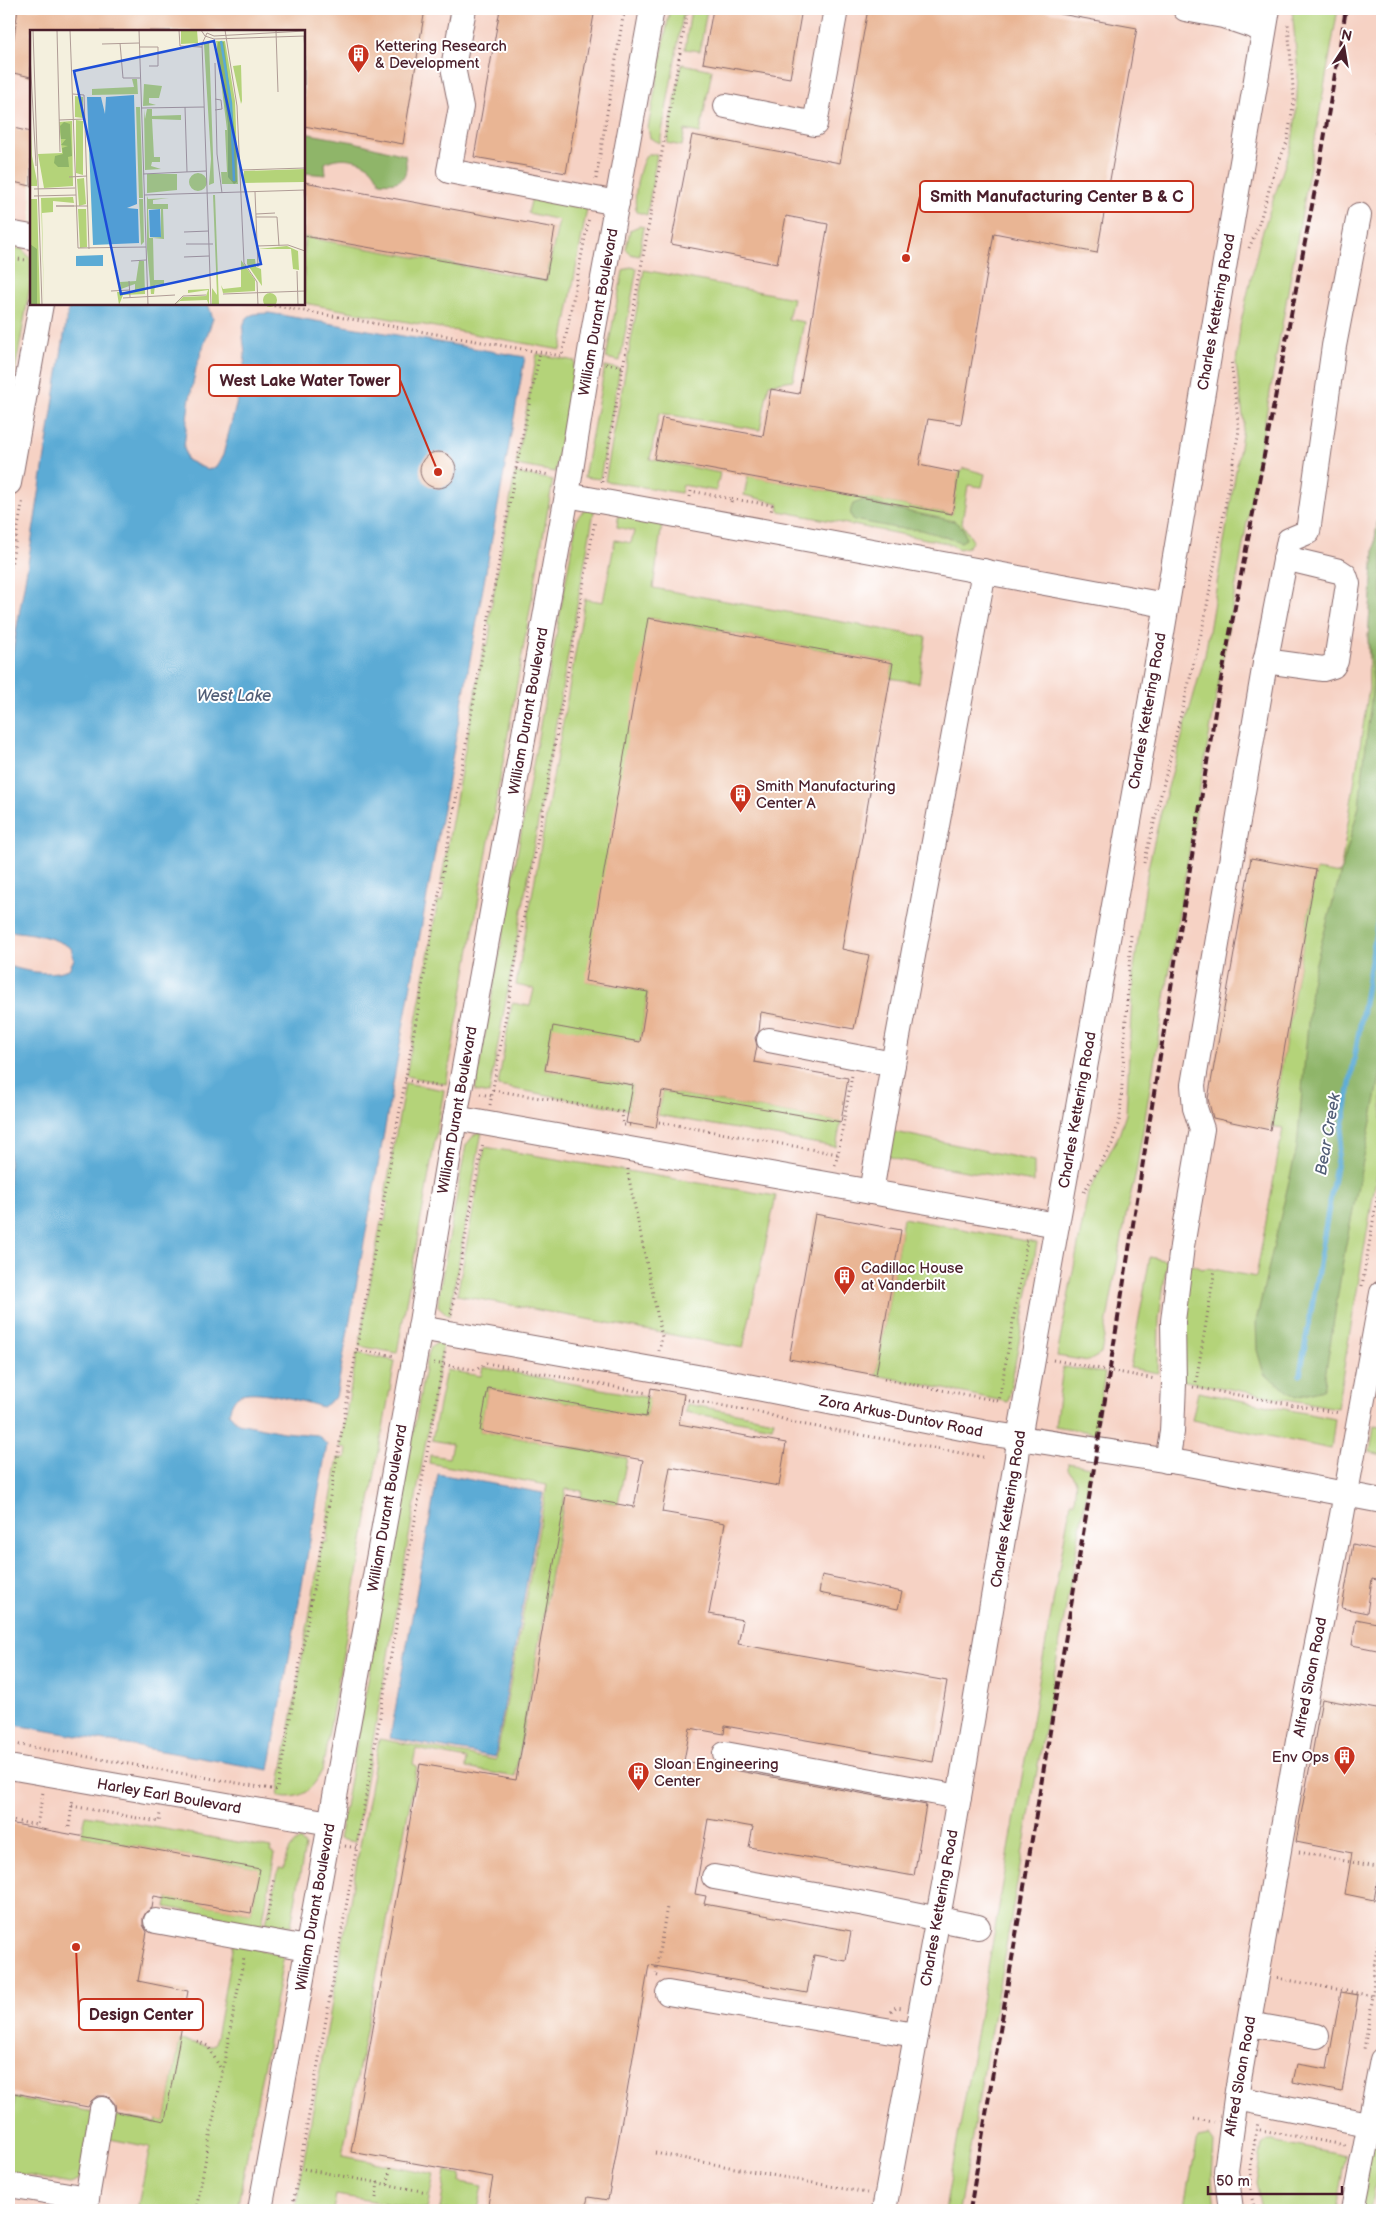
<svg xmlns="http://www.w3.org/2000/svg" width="1391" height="2219" font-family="'Balsamiq Sans',sans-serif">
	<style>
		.built { fill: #f6d2c4; fill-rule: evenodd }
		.green { fill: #b4d379; stroke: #7f7952 }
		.forest { fill: #8fb569; stroke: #6c6a4a }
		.water { fill: #5babd5; stroke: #526580 }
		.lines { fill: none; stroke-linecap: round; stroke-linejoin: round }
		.stream { stroke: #5babd5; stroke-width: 5.5 }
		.building { fill: #e9b594 }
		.minor-casing { stroke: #86686a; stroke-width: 26 }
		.path { stroke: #86686a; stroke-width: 3; stroke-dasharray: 1 4; stroke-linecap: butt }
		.minor { stroke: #fff; stroke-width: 24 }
		.rail { stroke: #4a1f2b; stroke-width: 4; stroke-dasharray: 8 4; stroke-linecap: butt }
		.labels { text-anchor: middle; stroke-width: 4; stroke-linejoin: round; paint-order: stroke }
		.poi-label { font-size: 15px; fill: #4a1f2b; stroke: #fff; text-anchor: start }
		.street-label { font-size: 15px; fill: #4a1f2b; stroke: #fff }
		.water-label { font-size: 16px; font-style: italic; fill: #525e77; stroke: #fff }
		.inset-river { fill: none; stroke: #5babd5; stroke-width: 2.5 }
		.inset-road { fill: none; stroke: #b09c96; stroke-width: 1 }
		.view { fill: #1d4ed8; fill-opacity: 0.15; stroke: #1d4ed8; stroke-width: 2.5 }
		.inset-edge { fill: none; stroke: #4a1f2b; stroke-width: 2.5 }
		.leader { fill: none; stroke: #c8321e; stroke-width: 2 }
		.callout-dot { fill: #c8321e; stroke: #fff; stroke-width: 2 }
		.callout { fill: #fff; stroke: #c8321e; stroke-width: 2 }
		.callout-label { font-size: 16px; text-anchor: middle; font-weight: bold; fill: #4a1f2b }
	</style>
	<rect width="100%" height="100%" fill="#fff"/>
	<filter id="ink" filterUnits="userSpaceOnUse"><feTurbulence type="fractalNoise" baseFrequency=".02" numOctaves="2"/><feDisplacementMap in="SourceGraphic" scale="10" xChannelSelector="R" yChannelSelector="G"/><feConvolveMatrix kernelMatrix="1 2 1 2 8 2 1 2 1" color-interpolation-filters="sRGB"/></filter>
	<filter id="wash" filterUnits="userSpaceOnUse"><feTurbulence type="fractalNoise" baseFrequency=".0096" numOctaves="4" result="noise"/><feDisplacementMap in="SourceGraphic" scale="20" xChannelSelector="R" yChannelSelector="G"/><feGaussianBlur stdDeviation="1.12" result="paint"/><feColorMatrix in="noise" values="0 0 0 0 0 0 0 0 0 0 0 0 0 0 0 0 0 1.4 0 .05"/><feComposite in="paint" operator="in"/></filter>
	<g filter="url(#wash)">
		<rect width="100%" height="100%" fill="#f4f0de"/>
		<path class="built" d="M9,9H1382V2210H9ZM31,31H304V304H31Z"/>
		<g class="green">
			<polygon points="670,9 684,9 660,143 650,138 648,128"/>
			<polygon points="691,9 707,9 700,51 685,49"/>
			<polygon points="1292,9 1338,9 1198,799 1136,1172 1126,1215 1101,1354 1089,1361 1057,1356 1088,1193 1119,1135 1126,1114 1133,976 1148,868 1160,816 1205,655 1244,423 1236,364 1240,326 1260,240 1292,143 1296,116 1298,73"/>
			<polygon points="682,64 712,70 700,133 685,130 682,146 667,143"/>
			<path d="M648,154H657L647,215L637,212C632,202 639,161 648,154Z"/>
			<polygon points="533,193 588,203 561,350 304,303 304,237 546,281 559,220 528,213"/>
			<polygon points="639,226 644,227 639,256 630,254 626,249 630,230"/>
			<polygon points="9,247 22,249 31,259 31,281 9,406"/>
			<polygon points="630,267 637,268 620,361 606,358 623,271"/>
			<polygon points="644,270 793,298 788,319 804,322 793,380 769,384 760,430 659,413 650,459 720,473 716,491 683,485 681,493 605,481"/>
			<polygon points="537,354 575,361 555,472 516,465"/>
			<polygon points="605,366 620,369 600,479 584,477"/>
			<polygon points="964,468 985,474 982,487 968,485 962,523 973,541 968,547 959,549 947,543 779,511 778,503 744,495 748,476 952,514 959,473"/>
			<polygon points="515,473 553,480 446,1084 406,1076 438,901 442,901 445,883 441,882 484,645 488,645 491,626 488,625"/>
			<polygon points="1382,491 1382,1144 1337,1408 1180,1380 1189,1267 1193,1265 1201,1269 1207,1268 1256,1277 1283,1128 1271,1126 1316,870 1340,874 1369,688 1368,638 1375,539"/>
			<polygon points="595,506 489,1094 475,1091 577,518 585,509"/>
			<polygon points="619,511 662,524 653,588 926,637 919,683 890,678 893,663 649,618 586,981 648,992 640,1042 553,1027 545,1070 633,1085 629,1110 498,1086 512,1003 530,1006 534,989 516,985 585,599 603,602 615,540 631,543 634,531 617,527"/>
			<polygon points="405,1083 444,1090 397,1353 359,1346 381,1221 385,1221 388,1202 384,1201"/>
			<polygon points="662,1091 841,1122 836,1147 658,1115"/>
			<polygon points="482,1131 449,1316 438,1306 439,1293 466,1145 475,1134"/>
			<polygon points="895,1132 1034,1161 1034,1182 899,1160 883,1154 887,1134"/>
			<polygon points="485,1147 776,1196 743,1348 457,1295"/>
			<polygon points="903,1218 1037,1243 1008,1402 876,1375"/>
			<polygon points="1150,1257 1167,1261 1159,1319 1158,1373 1130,1368"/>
			<polygon points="444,1339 355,1842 339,1839 427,1357 431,1347"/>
			<path d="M357,1353L395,1361L322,1771C311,1791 302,1800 278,1796L322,1542H327L329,1523L327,1522L338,1458H346L347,1448L340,1447Z"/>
			<polygon points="483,1367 650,1398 646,1417 488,1388 480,1431 627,1458 618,1504 581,1497 582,1491 566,1489 515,1777 466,1768 467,1759 416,1749 413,1764 417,1766 342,2156 434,2174 427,2210 336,2195 333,2210 295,2210 379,1739 496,1760 547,1485 429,1463 430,1455 449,1458 452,1444 432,1440 446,1370 481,1376"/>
			<polygon points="1063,1367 1105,1373 1095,1433 1055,1426"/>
			<polygon points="1198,1392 1335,1419 1331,1449 1192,1420"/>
			<polygon points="687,1404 774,1420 772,1427 685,1412"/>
			<polygon points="1374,1425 1382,1426 1382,1455 1370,1452"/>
			<polygon points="1068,1463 1091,1467 959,2210 945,2210 1071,1501 1074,1502 1076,1481 1068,1469"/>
			<polygon points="86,1815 271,1848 270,1852 275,1854 262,1925 166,1907 168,1898 251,1913 259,1869 81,1836"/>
			<path d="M300,1840L305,1846L291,1926L266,1923L279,1868L284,1869C285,1857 289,1846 300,1840Z"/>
			<path d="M233,1944L284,1955L237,2210H137L150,2147L90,2135C88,2152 89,2179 70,2184L11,2172L9,2169V2131L15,2098L156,2123L157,2119L165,2121L180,2040L208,2046L215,2044Z"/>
			<polygon points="1382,2087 1382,2146 1371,2210 1358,2210"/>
			<polygon points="1209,2136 1214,2143 1212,2176 1215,2210 1184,2210 1198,2138"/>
			<polygon points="1268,2140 1345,2156 1336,2210 1263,2210 1256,2183 1262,2145"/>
			<polygon points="446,2171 461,2174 460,2182 483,2186 478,2210 440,2210"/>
		</g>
		<g class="forest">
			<path d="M304,133L354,142L405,155C409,177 403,185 380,182C377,177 375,172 371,168C359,158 338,155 325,163L326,175L304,173Z"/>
			<polygon points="1382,491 1382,1068 1345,1249 1323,1390 1296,1397 1264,1374 1257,1350 1256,1321 1297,1147 1312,977 1359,806 1373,682 1368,638 1375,539"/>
			<path d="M864,500L886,507L954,521L963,528L966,539L961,542L922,530L896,528L854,520C849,514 850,511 853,504Z"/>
		</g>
		<g class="water">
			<path d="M69,304H208L213,318L196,368L189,403L184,447L187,460L208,470L217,466L223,455C231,422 242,389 245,356C245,344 239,327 247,318C253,312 262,314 269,313L525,357L336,1397L322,1407C306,1402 251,1386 238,1396C233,1400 231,1406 229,1413L238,1423L283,1432L318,1435L327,1445L269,1770L9,1724V966C28,972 50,976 69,969L74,959L71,948C52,936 30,933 9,931V673L29,557Z"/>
			<polygon points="438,1474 543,1493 495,1757 390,1738"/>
		</g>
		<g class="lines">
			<polyline class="stream" points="1300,1375 1382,898"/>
		</g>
		<g id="blocks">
			<g class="building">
				<polygon points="18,9 425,9 403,144 304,126 304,31 31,31 31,77 9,72"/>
				<polygon points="500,9 595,9 566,173 474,157"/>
				<polygon points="713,9 802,9 790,78 703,63"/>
				<polygon points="868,9 1033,9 1137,28 1097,253 994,233 961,424 928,419 919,465 959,473 952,514 654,459 662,418 763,436 771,389 799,394 828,224 786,216 777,264 671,244 692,135 840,163"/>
				<polygon points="9,127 31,132 31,186 9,181"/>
				<polygon points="304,182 555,228 546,279 304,236"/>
				<circle cx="438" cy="470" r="18"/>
				<polygon points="648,618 893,663 842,949 869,955 854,1029 761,1012 759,1031 755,1038 757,1046 754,1062 848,1078 841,1122 662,1091 656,1128 626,1123 633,1085 545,1070 553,1026 640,1042 648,992 585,981"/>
				<polygon points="1251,858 1316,870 1270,1130 1213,1118 1208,1099"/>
				<polygon points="815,1214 901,1230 876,1375 789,1359"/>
				<polygon points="488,1388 646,1417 651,1388 684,1394 679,1424 786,1443 779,1486 670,1467 662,1512 725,1523 709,1614 743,1620 738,1644 947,1681 933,1762 725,1726 724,1734 690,1728 684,1761 926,1805 914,1876 749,1847 753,1827 708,1819 695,1894 706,1896 704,1904 851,1931 846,1961 814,1955 807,1993 649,1965 608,2200 588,2197 585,2210 487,2210 493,2177 351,2152 420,1764 516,1780 566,1495 634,1507 643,1460 480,1431"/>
				<polygon points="1353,1544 1382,1551 1382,1581 1372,1579 1367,1613 1342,1608"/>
				<polygon points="822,1575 902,1592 898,1609 819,1593"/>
				<polygon points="1356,1619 1382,1624 1382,1651 1352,1645"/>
				<polygon points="1322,1699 1382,1710 1382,1856 1374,1900 1345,1894 1352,1853 1296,1842"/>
				<polygon points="9,1823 260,1869 251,1913 154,1896 152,1908 146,1912 143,1918 143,1925 147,1932 138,1981 188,1991 165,2121 116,2112 115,2104 110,2098 105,2096 97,2096 91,2101 88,2107 9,2092"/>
				<polygon points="1341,1992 1358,1995 1342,2092 1293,2082 1297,2064 1327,2069"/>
			</g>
		</g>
	</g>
	<g filter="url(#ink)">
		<use href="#blocks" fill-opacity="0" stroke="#86686a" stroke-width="1"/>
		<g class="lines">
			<defs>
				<g id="minor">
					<polyline points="464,9 453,67 461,107 449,171 617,203"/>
					<polyline points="1185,9 1223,16 1264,30"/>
					<polyline points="726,106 815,124 836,9"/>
					<polyline points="9,233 31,237"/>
					<polyline points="9,483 41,304"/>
					<polyline points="567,495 1165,605"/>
					<polyline points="1265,661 1323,669 1333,666 1336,661 1348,584 1345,575 1339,571 1285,558"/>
					<polyline points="769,1040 893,1064"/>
					<polyline points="455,1118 1057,1225"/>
					<polyline points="871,1192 893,1064 984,571"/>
					<polyline points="420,1328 742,1385 987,1433 1183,1463 1382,1501"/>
					<polyline points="1167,1461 1172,1432 1174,1383 1173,1321 1182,1246 1202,1129 1195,1108 1193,1085 1264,669 1289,540 1308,532 1334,346 1359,215"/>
					<polyline points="725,1754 959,1797"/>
					<polyline points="9,1767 330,1823"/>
					<polyline points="714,1877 865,1904 978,1927"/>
					<polyline points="156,1921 307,1948"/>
					<polyline points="668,1993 915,2035"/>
					<polyline points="1249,2024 1317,2036"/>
					<polyline points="1236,2098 1368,2124"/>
					<polyline points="9,2185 87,2198"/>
					<polyline points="85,2210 102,2109"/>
					<polyline points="260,2210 420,1328 455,1118 567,495 593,333 652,9"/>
					<polyline points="884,2210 945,1879 1017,1457 1019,1438 1151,698 1268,9"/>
					<polyline points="1231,2210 1226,2171 1237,2091 1298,1741 1342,1515 1382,1293"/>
					<polyline points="1353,2210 1382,2060"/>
				</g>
			</defs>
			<use href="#minor" class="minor-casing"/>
			<g class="path">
				<polyline points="1382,78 1376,133 1382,135"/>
				<polyline points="596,179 623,17 628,9"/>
				<polyline points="1249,248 1258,227 1274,173 1287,142 1294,100 1288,24"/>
				<polyline points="9,258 26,260"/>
				<polyline points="264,304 562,356 589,217"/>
				<polyline points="606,364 623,367"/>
				<polyline points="516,469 550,475"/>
				<polyline points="602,482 688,9"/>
				<polyline points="690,497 691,491 732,499 730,505"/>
				<polyline points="732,499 772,505 771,513"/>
				<polyline points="9,577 23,499"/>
				<polyline points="1144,863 1204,622 1239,430 1231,360"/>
				<polyline points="405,1080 441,1087"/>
				<polyline points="493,1090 622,1112 623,1125 631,1125"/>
				<polyline points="480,1094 492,1096"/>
				<polyline points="490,1105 595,520"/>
				<polyline points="659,1122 838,1154 852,1075"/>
				<polyline points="835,1165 838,1154"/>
				<polyline points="628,1169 628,1174 662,1337 659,1351"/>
				<polyline points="1084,1192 1112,1144 1120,1118 1131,935"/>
				<polyline points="1362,1286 1382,1169"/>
				<polyline points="451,1314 483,1143"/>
				<polyline points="357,1350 396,1356"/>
				<polyline points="1053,1360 1155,1379"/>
				<polyline points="434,1363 476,1370 486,1363 647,1393"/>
				<polyline points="884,1379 999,1401 1027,1241 1025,1241"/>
				<polyline points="1196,1382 1215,1269"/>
				<polyline points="1193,1387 1340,1413"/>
				<polyline points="683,1399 764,1413 795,1423 983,1457"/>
				<polyline points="9,1743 277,1790 515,473 540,352"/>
				<polyline points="72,1806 159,1822 160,1813"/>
				<polyline points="9,1820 37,1825 43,1792"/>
				<polyline points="69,1827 73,1798"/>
				<polyline points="345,1846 357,1848"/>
				<polyline points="1299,1852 1382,1868"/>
				<polyline points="1382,1915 1374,1967 1373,1996 1382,1997"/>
				<polyline points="267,1921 274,1877"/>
				<polyline points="658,1976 655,1975 667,1907"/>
				<polyline points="1277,1978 1373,1996 1364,2049"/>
				<polyline points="891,2011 896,2007 903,2008"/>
				<polyline points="197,2041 208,2046 222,2071"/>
				<polyline points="1194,2119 1214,2122"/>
				<polyline points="1255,2129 1345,2145"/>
				<polyline points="655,2153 867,2193"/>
				<polyline points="299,2168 427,2192"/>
				<polyline points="388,2184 390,2167"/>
				<polyline points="1251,2190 1251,2164 1258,2122"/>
				<polyline points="376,2198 378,2182"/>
				<polyline points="1252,2199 1255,2210"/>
				<polyline points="196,2210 244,1957"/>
				<polyline points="292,2210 445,1352"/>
			</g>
			<use href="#minor" class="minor"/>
			<polyline class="rail" points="970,2210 1094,1468 1216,706 1319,169 1346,9"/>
		</g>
	</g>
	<defs>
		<symbol id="building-pin" viewBox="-11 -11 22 30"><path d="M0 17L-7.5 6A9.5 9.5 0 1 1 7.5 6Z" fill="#c8321e" stroke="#fff"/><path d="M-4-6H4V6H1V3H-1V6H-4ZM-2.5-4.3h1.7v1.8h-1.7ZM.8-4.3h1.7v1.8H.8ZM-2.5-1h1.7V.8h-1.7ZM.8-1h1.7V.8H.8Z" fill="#fff"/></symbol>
	</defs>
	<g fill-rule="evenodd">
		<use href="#building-pin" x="346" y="42" width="25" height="34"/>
		<use href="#building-pin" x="728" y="782" width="25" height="34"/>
		<use href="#building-pin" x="832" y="1264" width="25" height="34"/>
		<use href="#building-pin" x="1332" y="1744" width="25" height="34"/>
		<use href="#building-pin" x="626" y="1760" width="25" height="34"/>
	</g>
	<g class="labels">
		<g class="poi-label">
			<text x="375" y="51">Kettering Research<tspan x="375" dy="17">&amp; Development</tspan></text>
			<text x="756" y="791">Smith Manufacturing<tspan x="756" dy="17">Center A</tspan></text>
			<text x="861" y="1273">Cadillac House<tspan x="861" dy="17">at Vanderbilt</tspan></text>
			<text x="1329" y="1762" text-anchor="end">Env Ops</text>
			<text x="654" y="1769">Sloan Engineering<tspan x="654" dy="17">Center</tspan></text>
		</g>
		<g class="street-label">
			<text transform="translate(598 312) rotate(-80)" y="5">William Durant Boulevard</text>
			<text transform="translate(1216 312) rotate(-80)" y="5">Charles Kettering Road</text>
			<text transform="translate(528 711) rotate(-80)" y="5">William Durant Boulevard</text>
			<text transform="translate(1147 711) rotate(-80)" y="5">Charles Kettering Road</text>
			<text transform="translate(457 1110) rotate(-80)" y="5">William Durant Boulevard</text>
			<text transform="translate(1077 1110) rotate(-80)" y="5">Charles Kettering Road</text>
			<text transform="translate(901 1416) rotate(11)" y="5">Zora Arkus-Duntov Road</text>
			<text transform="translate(387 1508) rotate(-80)" y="5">William Durant Boulevard</text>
			<text transform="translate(1008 1509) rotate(-81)" y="5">Charles Kettering Road</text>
			<text transform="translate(1310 1677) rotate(-79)" y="5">Alfred Sloan Road</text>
			<text transform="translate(169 1796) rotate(10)" y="5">Harley Earl Boulevard</text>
			<text transform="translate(315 1907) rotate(-80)" y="5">William Durant Boulevard</text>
			<text transform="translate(939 1908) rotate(-80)" y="5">Charles Kettering Road</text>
			<text transform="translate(1240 2076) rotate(-80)" y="5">Alfred Sloan Road</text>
		</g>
		<g class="water-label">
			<text x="234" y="701">West Lake</text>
			<text transform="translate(1327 1134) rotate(-80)" y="6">Bear Creek</text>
		</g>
	</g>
	<g transform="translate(30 30)">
		<rect width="275" height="275" fill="#f4f0de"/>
		<path d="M151,0H167L168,13L151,14ZM179,11L184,153L179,155L181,129L174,14ZM186,11H195L205,71L208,154H192L191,142H197L195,100H197ZM211,35L212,71L211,74L203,36ZM102,49H107L108,64L62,65V59L104,57ZM114,54L132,56L129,68H119V73L126,75L113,76ZM45,66L53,67V88L45,87ZM0,69L2,126L7,151V156H0ZM106,77H110L113,168H109ZM114,79L115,89L117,79H122V86L151,85V90L122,89L124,127H130V132H122L121,136L131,139L115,140ZM46,90L53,91V145L46,143ZM42,91L43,156L14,158L8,124L32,123L29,92ZM275,139V152L213,153L214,141ZM159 152a9 9 0 1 1 18 0a9 9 0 1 1-18 0ZM117,144H147V160L117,163ZM54,148L56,174L49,176L47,149ZM183,165H185L189,275H182V258L187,265ZM117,166L118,169L139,168L123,170V174H138V179H133L134,209L123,208L124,250H134V254L125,255L124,264H121L117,219ZM118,179H131V207L119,208ZM43,167L44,173L23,171V182L12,183L14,275L11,168ZM0,169H7L10,275H0ZM109,169H113L114,212L111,215ZM48,179H56L57,217L50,218ZM257,216L268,221L269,240L263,239L261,219H228ZM225,229L226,237L231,239L232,256L217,234V229ZM211,230L225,250V261L193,263L191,255L193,259L211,257ZM109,231H114L115,264L93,265L89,275L87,262H105V254L91,259L90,252L106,251ZM179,259V275L177,270L150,271L145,275L153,267L176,266L178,260L158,263V260ZM233 270a7 7 0 1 1 14 0a7 7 0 1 1-14 0Z" fill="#b4d379" fill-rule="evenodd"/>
		<path d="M194,12L206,113L207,152L204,154L198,147V93L187,18L188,12ZM34,92L40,94L42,126L38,127L39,137H28L24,133L25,126L33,124L32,118L38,116L31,115L36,109H31L30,96ZM0,214L7,219V275H0Z" fill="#8fb569"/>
		<path d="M104,65L107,174L97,178L108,179L109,213L63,215L57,67H71L75,84L76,67ZM130,179L131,207H120L119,180ZM73,225V236H46V226Z" fill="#5babd5"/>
		<path class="inset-river" d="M191,11L201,73L204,151"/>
		<path class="inset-road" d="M3,0L12,275M27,0L30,122M40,0L48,218L116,217M109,0L118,275M149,0L150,16L172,17M171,0L175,6L184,9L275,6M195,0L207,76L214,233L227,252L228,275M246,1L248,62M177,3L172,14L181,275M177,3L184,6L275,1M274,6L275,22M90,13L93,48H110M72,14L109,13M109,17H128V36H119M0,25L6,136M185,33L187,124L192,163M43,64L54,65L59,219M185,69L191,70L192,79L185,80M155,77L157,142M111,78L174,77M29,90L55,89M211,140L275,138M113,144L176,141M39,147L57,146M4,159L45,158M274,160L275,181M225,162L228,237M114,165L275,160M4,166L46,165M44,176H26H58M226,184L245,183M226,187H247L249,216M154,202L179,201M156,214H183M227,216L258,215L275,221M154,227L179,226M101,231L116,230M267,241L268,275M99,251L100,267M81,261L100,260M193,264L275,261M93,268L145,265M144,275L153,266L176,265"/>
		<path class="view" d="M184,11L231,234L91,264L44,41Z"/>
		<rect width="275" height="275" class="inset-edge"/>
	</g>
	<path class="leader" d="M906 258L920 196M438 472L400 380M76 1947L79 2015"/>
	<g class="callout-dot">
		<circle cx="906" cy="258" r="5"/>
		<circle cx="438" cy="472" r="5"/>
		<circle cx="76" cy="1947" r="5"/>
	</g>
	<g class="callout">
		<rect x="920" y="181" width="273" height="31" rx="5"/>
		<rect x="209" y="365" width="191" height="31" rx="5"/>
		<rect x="79" y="1999" width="124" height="31" rx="5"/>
	</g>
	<g class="callout-label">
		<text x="1057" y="202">Smith Manufacturing Center B &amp; C</text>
		<text x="305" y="386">West Lake Water Tower</text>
		<text x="141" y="2020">Design Center</text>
	</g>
	<rect width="1391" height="2219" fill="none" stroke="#fff" stroke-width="30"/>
	<g transform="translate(1344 48) rotate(12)" stroke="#ffffff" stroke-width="4" paint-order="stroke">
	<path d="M0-4L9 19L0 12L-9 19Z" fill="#4a1f2b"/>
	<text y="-8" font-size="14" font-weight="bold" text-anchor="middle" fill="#4a1f2b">N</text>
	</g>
	<path d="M1208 2186v8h134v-8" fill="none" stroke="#4a1f2b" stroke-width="2.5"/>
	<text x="1216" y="2186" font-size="15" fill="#4a1f2b" stroke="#ffffff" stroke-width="4" paint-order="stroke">50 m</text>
</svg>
